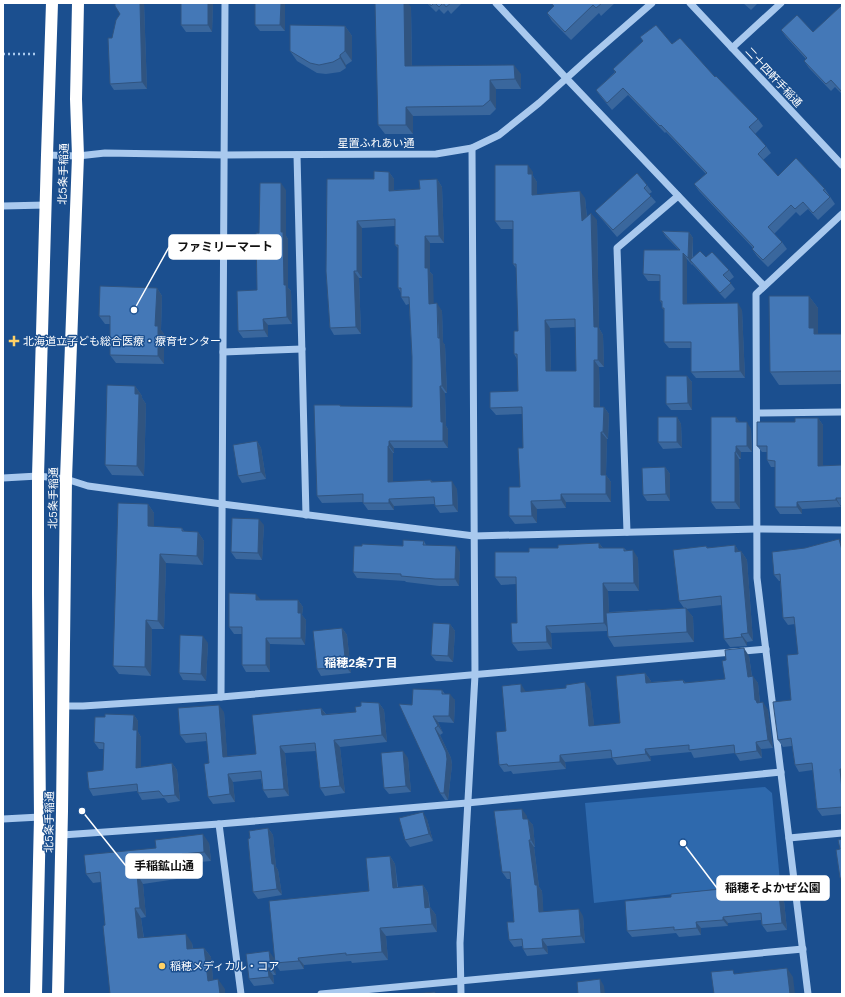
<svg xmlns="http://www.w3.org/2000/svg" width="845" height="997" font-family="'DM Sans','Noto Sans JP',sans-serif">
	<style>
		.green { fill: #2e69ad }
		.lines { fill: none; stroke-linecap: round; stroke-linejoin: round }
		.path { stroke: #a9c9ee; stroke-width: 2.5; stroke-dasharray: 2 3; stroke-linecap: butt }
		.minor { stroke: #a9c9ee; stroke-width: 7 }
		.highway { stroke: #fff; stroke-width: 12 }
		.wall { fill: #3a679d; fill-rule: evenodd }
		.shaded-wall { fill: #305480 }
		.building { fill: #4478b7; stroke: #305480; fill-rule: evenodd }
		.poi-dot { fill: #ffd166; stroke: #1b4f8f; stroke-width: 1.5 }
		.labels { text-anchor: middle; stroke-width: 3; stroke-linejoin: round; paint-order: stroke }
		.street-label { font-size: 11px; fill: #fff; stroke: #1b4f8f }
		.poi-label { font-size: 11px; fill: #fff; stroke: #1b4f8f; text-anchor: start }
		.neighbourhood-label { font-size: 12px; font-weight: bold; fill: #fff; stroke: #1b4f8f }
		.leader { fill: none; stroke: #fff; stroke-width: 1.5 }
		.callout-dot { fill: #fff; stroke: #1b4f8f; stroke-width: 1.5 }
		.callout { fill: #fff; stroke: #fff; stroke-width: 1.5 }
		.callout-label { font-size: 12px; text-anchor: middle; font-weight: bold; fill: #111 }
	</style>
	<rect width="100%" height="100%" fill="#1b4f8f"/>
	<polygon class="green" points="765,787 772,793 780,882 594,903 585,803"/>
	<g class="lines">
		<polyline class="path" points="3,54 36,54"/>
		<g class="minor">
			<polyline points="496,3 566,78 764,286"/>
			<polyline points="690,3 842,165"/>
			<polyline points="732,48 781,3"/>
			<polyline points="47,155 78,156 105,153 225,155 436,154 472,148 499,135 539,103 590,57 652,3"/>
			<polyline points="297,155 306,515"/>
			<polyline points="3,206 46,205"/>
			<polyline points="223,352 302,349"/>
			<polyline points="757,413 842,412"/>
			<polyline points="3,478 38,476 66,479 88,486 222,504 474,536 757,529 842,530"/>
			<polyline points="627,532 617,248 678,196"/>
			<polyline points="221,697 225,3"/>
			<polyline points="63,706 83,706 221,697 766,649"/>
			<polyline points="3,819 40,817"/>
			<polyline points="219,824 241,994"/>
			<polyline points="62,835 219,824 467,803 781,772"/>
			<polyline points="789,838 842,833"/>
			<polyline points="321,994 803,949"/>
			<polyline points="461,994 460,943 475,675 472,148"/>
			<polyline points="808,994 757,578 756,294 842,214"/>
		</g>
		<g class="highway">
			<polyline points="36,994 40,817 38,593 38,476 47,155 52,3"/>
			<polyline points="58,994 62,811 66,479 78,156 76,99 78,3"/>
		</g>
	</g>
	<g class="wall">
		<polygon points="115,3 144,3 147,89 114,90 110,84 120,14"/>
		<polygon points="181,3 213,3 212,32 186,32 181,25"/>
		<polygon points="255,3 285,3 285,31 260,31 255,25"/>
		<polygon points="427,3 462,3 451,14 448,10 444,14 439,9 436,12"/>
		<polygon points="554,3 615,3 601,16 599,13 571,40 552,21 547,13 554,6"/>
		<polygon points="743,3 758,3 751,10"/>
		<polygon points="842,5 842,94 835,87 831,91 809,68 804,61 806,59 786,37 781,30 813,32"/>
		<polygon points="411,7 412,66 521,74 521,89 496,89 496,109 490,115 413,116 413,134 385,134 378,125"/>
		<polygon points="345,26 352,36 352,61 346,65 346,68 340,72 326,74 317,73 297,61 290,51"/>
		<polygon points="672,44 715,77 758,119 763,126 755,134 766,146 771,153 763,160 778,176 825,189 835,204 818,220 808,209 800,216 796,212 774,234 782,242 787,249 768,267 757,256 752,249 753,248 699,191 694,184 706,174 666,132 665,133 628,95 612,110 601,97 596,90 615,72 613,69"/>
		<polygon points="389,172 394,179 394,190 420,189 437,179 442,187 444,243 430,243 430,272 433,275 433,304 442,311 443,343 445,345 447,393 445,393 446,426 448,429 448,448 394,448 394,453 393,453 393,482 431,480 433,482 457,489 458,512 440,513 435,506 435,504 394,506 394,510 368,510 363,503 363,502 322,503 317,496 340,405 341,406 412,407 412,357 409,304 406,305 401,297 401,293 398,288 398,248 395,245 395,226 362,228 362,278 359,278 361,334 334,335 330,328 326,271 374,179"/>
		<path d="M533,172V176L537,182V195L585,198L587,217L597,220L599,328L603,335L604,367H599L600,407H604L609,414L608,439H607L606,475L611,482V502H566V508L537,509V523L515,524L509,516L520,487L523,448L522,414L496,415L490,408L518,391L517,359L514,354L518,331L516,268L513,264V229H501L495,221ZM576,327V371H551L550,328Z"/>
		<polygon points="647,185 652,192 649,194 656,202 617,237 600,217 595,211"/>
		<polygon points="286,190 286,236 288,239 288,288 291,291 292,324 268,325 268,337 243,338 238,331 257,290 259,233"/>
		<polygon points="662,231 689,232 693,238 693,258 706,257 729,270 734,277 729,281 735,289 725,299 695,267 692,264 692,265 687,259 687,304 742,310 745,378 696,378 691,372 691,348 669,348 664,342 664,310 662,308 662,304 660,301 660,281 648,281 643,274 679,250 666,237"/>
		<polygon points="157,288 162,296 161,330 164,334 164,364 116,363 110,355 110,324 105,324 99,316"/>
		<polygon points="809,296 818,308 818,334 842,334 842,384 779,385 770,372"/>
		<polygon points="687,376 692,382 692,410 671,410 666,404"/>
		<polygon points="135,386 142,396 142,398 146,404 144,476 112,475 105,465"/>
		<polygon points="677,417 681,424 682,448 663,449 658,442"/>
		<polygon points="736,417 739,422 751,429 752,452 741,452 741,459 739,459 740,509 716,509 711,502"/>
		<polygon points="818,418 823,425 823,466 842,465 842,505 840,505 841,507 802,509 802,514 780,514 775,507 775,467 771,467 767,460 767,452 762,452 757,446 795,422"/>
		<polygon points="257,441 261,448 266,479 242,483 238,476"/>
		<polygon points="665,467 670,474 670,501 647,501 643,495"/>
		<polygon points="148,504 154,513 154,527 182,528 184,531 198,532 204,541 203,565 166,563 164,629 152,629 151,676 119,674 113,666"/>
		<polygon points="264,525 262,560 236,559 231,552"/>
		<polygon points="839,539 842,543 842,814 822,816 817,809 813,770 799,772 795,765 792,746 783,747 778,740 791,700 798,654 795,624 788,625 783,618 780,581 779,581 774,575 805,548"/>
		<polygon points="424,541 426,545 460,552 459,586 439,586 406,582 405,581 357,578 353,572 362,546 403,546"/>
		<polygon points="599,543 603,548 624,548 626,550 638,558 639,591 608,591 609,612 684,608 679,601 706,546 708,548 735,545 739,552 741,551 747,560 753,641 747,642 747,646 730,647 724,639 722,605 686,609 693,617 694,642 614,647 608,637 607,631 551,633 552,649 518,651 512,643 517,623 517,584 501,585 495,577 529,552"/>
		<polygon points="260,600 298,600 303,607 302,615 306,620 305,645 270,644 270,672 246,672 242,665 242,634 234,634 229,627"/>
		<polygon points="450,624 455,631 453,662 436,661 431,655"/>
		<polygon points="342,628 347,635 351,673 321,676 317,669"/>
		<polygon points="208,643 206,681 183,680 179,673"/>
		<polygon points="749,656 752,676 758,683 760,703 768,710 773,748 761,749 762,758 740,761 735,753 694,758 691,752 650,756 651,761 617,765 612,758 565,762 566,769 513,774 511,771 504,772 499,765 506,731 526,692 590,689 594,726 620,723 645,673 651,681 651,682 683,680 686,683 725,679"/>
		<polygon points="442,690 445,694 455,700 454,723 438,722 443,733 440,735 451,758 452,765 448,800 445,800 440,793 412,705"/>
		<polygon points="379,703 384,710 387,742 340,747 345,793 325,796 320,788 316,751 285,753 289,796 268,798 263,790 261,779 233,782 235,802 213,804 208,797 209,763 207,741 186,743 180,735 224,712 227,756 256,754 321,708 326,714 356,712"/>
		<polygon points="134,715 138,721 138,732 141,737 141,767 172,763 177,770 180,801 168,803 164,798 142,800 138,793 137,791 93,796 89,789 103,770 104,749 99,749 94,742 105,717"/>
		<polygon points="408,758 411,792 389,794 384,788"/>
		<polygon points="527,816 527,819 533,825 535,847 534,847 539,887 542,891 543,912 583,916 585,943 547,946 548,954 527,956 523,949 522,946 514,947 509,940 514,922 510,879 507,879 502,872"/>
		<polygon points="427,819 433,841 410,847 405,840"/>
		<polygon points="268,828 273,835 276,867 278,870 282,895 258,899 253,892 250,838"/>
		<polygon points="209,843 211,861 188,863 190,877 143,884 146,917 141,918 144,938 192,943 193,949 204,948 211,957 213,980 225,989 105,925 101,882 93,883 86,874"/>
		<polygon points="390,856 395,864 398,887 423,885 428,893 430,907 436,915 437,932 386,936 388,960 352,963 351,961 304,965 304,969 280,971 275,963 369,891"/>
		<polygon points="725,895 753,897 784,901 787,930 767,932 762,925 761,920 728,923 728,926 701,928 701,935 679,937 676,933 632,937 627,931"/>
		<polygon points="269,951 276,975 273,975 274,984 254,986 249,979"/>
	</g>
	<g class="shaded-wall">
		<polygon points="140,3 144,3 147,89 142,82"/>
		<polygon points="208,3 213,3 212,32 208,25"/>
		<polygon points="281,3 285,3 285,31 280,25"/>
		<polygon points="404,3 408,3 411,7 412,76 405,66"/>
		<polygon points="345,26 352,36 352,61 345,51"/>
		<polygon points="340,55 346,65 346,68 340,58"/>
		<polygon points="514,65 521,74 521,89 515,79"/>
		<polygon points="490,80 496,89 496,109 490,100"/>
		<polygon points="406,107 413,116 413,134 406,125"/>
		<polygon points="528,165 533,172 533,176 537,182 537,203 532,195 528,174"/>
		<polygon points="389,172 394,179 394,198 389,191"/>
		<polygon points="437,179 442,187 444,243 439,236"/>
		<polygon points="281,183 286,190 286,236 288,239 288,288 291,291 292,324 287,317 284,285 281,232"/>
		<polygon points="580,191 585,198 588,228 582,221"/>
		<polygon points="591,213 597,220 599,328 603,335 604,367 598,360 594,327"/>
		<polygon points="357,221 362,228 362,278 357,271"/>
		<polygon points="689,232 693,238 692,263 690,260 692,265 688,258"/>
		<polygon points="425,236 430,243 430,272 433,275 434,311 429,304 425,268"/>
		<polygon points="683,253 687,259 687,310 683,304"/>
		<polygon points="354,271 359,278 361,334 356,327"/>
		<polygon points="157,288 162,296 161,330 164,334 164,364 158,356 155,326"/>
		<polygon points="809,296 818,308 818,335 823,347 809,328"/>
		<polygon points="437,303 442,311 443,342 445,345 447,393 442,386"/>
		<polygon points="738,303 742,310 745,378 740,371"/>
		<polygon points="263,319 268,325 268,337 264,330"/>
		<polygon points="545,320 550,328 551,379 546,371"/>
		<polygon points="594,360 599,367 600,414 594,407"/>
		<polygon points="687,376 692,382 692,410 688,403"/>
		<polygon points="135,386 142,396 142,398 146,404 144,476 137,466"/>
		<polygon points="440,386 445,393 446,426 448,429 448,448 443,441 441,422"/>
		<polygon points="604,407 609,414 608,439 603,432"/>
		<polygon points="677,417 681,424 682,448 677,442"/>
		<polygon points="736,417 741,424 736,422"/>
		<polygon points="818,418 823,425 823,473 818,466"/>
		<polygon points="747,422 751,429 752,452 747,446"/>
		<polygon points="601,432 607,439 606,475 611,482 611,502 606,494 601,475"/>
		<polygon points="257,441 261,448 266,479 261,472"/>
		<polygon points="389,441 394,448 394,453 389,446"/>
		<polygon points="388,446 393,453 393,489 388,482"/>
		<polygon points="736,446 741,452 741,459 736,452"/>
		<polygon points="735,452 739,459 740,509 735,502"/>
		<polygon points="665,467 670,474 670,501 666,494"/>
		<polygon points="452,481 457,489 458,512 453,505"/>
		<polygon points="561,494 566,502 566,508 561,500"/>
		<polygon points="836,498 840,505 841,507 836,500"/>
		<polygon points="389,499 394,506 394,510 389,503"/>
		<polygon points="531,501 537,509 537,523 532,516"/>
		<polygon points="797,502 802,509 802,514 797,507"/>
		<polygon points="148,504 154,513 154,535 148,526"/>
		<polygon points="259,519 264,525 262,560 258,553"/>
		<polygon points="198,532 204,541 203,565 197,556"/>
		<polygon points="839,539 842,543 842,550"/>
		<polygon points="599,543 604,550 599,548"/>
		<polygon points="735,545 740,553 735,552"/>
		<polygon points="456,546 460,552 459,586 455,579"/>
		<polygon points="633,550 638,558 639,591 634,583"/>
		<polygon points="741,551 747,560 753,641 748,633"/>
		<polygon points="160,554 166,563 164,629 158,621"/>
		<polygon points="603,583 608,591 610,631 604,623"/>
		<polygon points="256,594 261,600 256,600"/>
		<polygon points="298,600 303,607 302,615 306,620 305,645 301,638 298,613"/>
		<polygon points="686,608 693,617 694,642 687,632"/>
		<polygon points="146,620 152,629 151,676 145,667"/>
		<polygon points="450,624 455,631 453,662 448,656"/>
		<polygon points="546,626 551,633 552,649 547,642"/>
		<polygon points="342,628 347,635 351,673 346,667"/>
		<polygon points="741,634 747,642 747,646 742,637"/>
		<polygon points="203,636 208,643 206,681 201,674"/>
		<polygon points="266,638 270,644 270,672 266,665"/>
		<polygon points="744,648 749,656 753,684 748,677"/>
		<polygon points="645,673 651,681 651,690 646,683"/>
		<polygon points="753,676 758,683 760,705 762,710 755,700"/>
		<polygon points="585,682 590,689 595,733 589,726"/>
		<polygon points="521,684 526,692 521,692"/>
		<polygon points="450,694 455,700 454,723 449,716"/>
		<polygon points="763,702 768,710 773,748 768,740"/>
		<polygon points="379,703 384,710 387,742 382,735"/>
		<polygon points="219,705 224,712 228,764 223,757"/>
		<polygon points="321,708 326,715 322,715"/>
		<polygon points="134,715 138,721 138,732 141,737 141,774 136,768 133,730"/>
		<polygon points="433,716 438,722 443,733 438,726"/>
		<polygon points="435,728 440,735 451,758 452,765 448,800 444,793"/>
		<polygon points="334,740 340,747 345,793 340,786"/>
		<polygon points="756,742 761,749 762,758 757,751"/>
		<polygon points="280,746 285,753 289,796 284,789"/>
		<polygon points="645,749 650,756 651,761 646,754"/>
		<polygon points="403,751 408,758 411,792 406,786"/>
		<polygon points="560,755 565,762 566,769 560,762"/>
		<polygon points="172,763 177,770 180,801 175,795"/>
		<polygon points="840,769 842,772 842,790"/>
		<polygon points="228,774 233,782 235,802 230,794"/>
		<polygon points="522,809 527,816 528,826 523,819"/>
		<polygon points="423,812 427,819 433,841 429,834"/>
		<polygon points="528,819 533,825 535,847 531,840"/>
		<polygon points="268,828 273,835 276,867 278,870 282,895 277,889 272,864"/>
		<polygon points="203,834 209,843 211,861 204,852"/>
		<polygon points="529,840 534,847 539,887 542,891 544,919 539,912 535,885"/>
		<polygon points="182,854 188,863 190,877 183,868"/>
		<polygon points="390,856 395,864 398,896 393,888"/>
		<polygon points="137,874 143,884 146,917 140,908"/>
		<polygon points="423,885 428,893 430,916 425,908"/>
		<polygon points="721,889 725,896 721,896"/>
		<polygon points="779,895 784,901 787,930 782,923"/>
		<polygon points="430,907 436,915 437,932 432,924"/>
		<polygon points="135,908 141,918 145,948 138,938"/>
		<polygon points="579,909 583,916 585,943 581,936"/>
		<polygon points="723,917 728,923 728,926 723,920"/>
		<polygon points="696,922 701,928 701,935 697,928"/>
		<polygon points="380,928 386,936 388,960 382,952"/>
		<polygon points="186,934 192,943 194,959 187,949"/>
		<polygon points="542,939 547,946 548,954 543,948"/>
		<polygon points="204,948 211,957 214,990 208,981"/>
		<polygon points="269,951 274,958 276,975 271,968"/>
		<polygon points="298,958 304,965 304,969 299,961"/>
		<polygon points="268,968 273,975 274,984 269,977"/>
		<polygon points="787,968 793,977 795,994 790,994"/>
		<polygon points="218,979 225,989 225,994 220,994"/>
		<polygon points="600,979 604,986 605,994 601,994"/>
	</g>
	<g class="building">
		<polygon points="115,3 140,3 142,82 110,84 108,38 112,38 116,20 120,14 115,6"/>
		<rect x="181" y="3" width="27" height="22"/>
		<polygon points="255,3 281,3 280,25 255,25"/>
		<polygon points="375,3 404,3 405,66 514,65 515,79 490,80 490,100 483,106 406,107 406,125 378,125"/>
		<polygon points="429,3 434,3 431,6"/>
		<polygon points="435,3 451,3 446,7 443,3 439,7"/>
		<polygon points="554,3 602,3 596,8 593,5 565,32 547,13 554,6 552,4"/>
		<polygon points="842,5 842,92 831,80 826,84 804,61 807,58 781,30 797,15 813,32"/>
		<polygon points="290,25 345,26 345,51 340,55 340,58 333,62 319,65 310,63 290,51"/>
		<polygon points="656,25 672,44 680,38 715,77 716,76 758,119 749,127 766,146 758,154 778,176 796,158 825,189 823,190 830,197 813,213 803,202 795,209 791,205 768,227 782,242 763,260 752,249 754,247 694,184 707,173 661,125 660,126 623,88 607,103 596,90 616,72 613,69 643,41 640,37"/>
		<path d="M495,165H528V174H532V195L580,191L582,221L591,213L594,327H598V360H594V407H604L603,432H601V475H606V494H561V500L531,501L532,516H509V487H520L518,448H523L522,407L490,408V392L518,391L517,354H514V331H518L516,264H513V221H495ZM575,319L576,371H546L545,320Z"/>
		<polygon points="374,171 389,172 389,191 420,189 419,180 437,179 439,236 425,236 425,268 428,268 429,304 437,303 438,338 440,338 442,386 440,386 441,422 443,422 443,441 389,441 389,446 388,446 388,482 431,480 431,482 452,481 453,505 435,506 434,497 389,499 389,503 363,503 363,494 317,496 314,405 340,405 340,406 412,407 412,357 409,297 401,297 401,288 398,288 398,245 395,245 395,219 357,221 357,271 354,271 356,327 330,328 326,271 327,179 374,179"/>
		<polygon points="637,173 647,185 644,188 651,196 613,230 595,211"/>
		<polygon points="260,183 281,183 281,232 283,232 284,285 286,285 287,317 263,319 264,330 238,331 237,291 257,290 256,233 259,233"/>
		<polygon points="662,231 689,232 688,258 683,253 683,304 738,303 740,371 691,372 691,342 664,342 664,308 662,308 662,301 660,301 660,275 643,274 644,250 680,250"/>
		<polygon points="700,251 706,257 712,252 729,270 723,275 731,283 720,293 690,260"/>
		<polygon points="100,286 157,288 155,326 158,326 158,356 110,355 110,316 99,316"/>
		<polygon points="769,296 809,296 809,328 814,328 814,334 842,334 842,371 770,372"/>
		<polygon points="666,376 687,376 688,403 666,404"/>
		<polygon points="107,385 135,386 135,394 139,394 137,466 105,465"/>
		<rect x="658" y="417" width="19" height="25"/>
		<polygon points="711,417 736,417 736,422 747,422 747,446 736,446 736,452 735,452 735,502 711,502"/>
		<polygon points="795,418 818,418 818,466 842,465 842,498 836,498 836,500 797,502 797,507 775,507 775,461 767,460 767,446 757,446 757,422 795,422"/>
		<polygon points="257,441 261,472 238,476 233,445"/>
		<polygon points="665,467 666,494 643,495 642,468"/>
		<polygon points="118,503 148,504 148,526 182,528 182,531 198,532 197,556 160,554 158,621 146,620 145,667 113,666"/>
		<polygon points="232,518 259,519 258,553 231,552"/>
		<polygon points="839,539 842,550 842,769 840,769 842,790 842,807 817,809 812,763 795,765 791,738 778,740 773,702 791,700 787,655 798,654 794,617 783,618 780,574 774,575 772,552 805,548"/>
		<polygon points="403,540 424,541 423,545 456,546 455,579 435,579 401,576 401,574 353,572 354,546 362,546 362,544 403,546"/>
		<polygon points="599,543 599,548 624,548 624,551 633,550 634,583 603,583 604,623 546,626 547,642 512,643 511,623 517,623 516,577 495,577 495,552 529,552 529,548 558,548 558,545"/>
		<polygon points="735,545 735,552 741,551 748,633 741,634 742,637 724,639 721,596 679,601 673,550 706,546 707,548"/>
		<polygon points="229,593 256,594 256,600 298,600 298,613 301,613 301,638 266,638 266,665 242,665 242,627 229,627"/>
		<polygon points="686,608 687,632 608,637 606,613"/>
		<polygon points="433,623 450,624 448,656 431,655"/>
		<polygon points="342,628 346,667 317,669 313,631"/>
		<polygon points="180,635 203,636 201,674 179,673"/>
		<polygon points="744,648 748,677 753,676 755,700 756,700 757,703 763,702 768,740 756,742 757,751 735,754 734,745 689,750 689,745 645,749 646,754 612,758 611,750 560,755 560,762 508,766 507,764 499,765 496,732 506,731 502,686 521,684 521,692 566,688 566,685 585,682 589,726 620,723 616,676 645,673 646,683 683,680 684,683 725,679 722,661 726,660 725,650"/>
		<polygon points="413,689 442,690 442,694 450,694 449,716 433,716 438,726 435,728 446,752 447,759 444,793 440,793 399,704 412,705"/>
		<polygon points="361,702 379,703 382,735 334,740 340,786 320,788 315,743 280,746 284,789 263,790 261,771 228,774 230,794 208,797 204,764 209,763 206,733 180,735 178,708 219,705 223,757 256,754 252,715 321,708 322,715 356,712 355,707 361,706"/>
		<polygon points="105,714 134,715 133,730 137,730 136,768 172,763 175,795 163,796 159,791 138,793 137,784 89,789 87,772 103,770 104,743 94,742 95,717 105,717"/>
		<polygon points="403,751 406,786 384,788 381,753"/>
		<polygon points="522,809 523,819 528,819 531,840 529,840 535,885 537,885 539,912 579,909 581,936 542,939 543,948 523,949 522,939 509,940 507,922 514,922 510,872 502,872 494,811"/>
		<polygon points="423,812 429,834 405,840 399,818"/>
		<polygon points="268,828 272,864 274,864 277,889 253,892 248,839 250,838 249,831"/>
		<polygon points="203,834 204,852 182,854 183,868 137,874 140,908 135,908 138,938 186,934 187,949 204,948 208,981 218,979 220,994 110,994 103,926 105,925 100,872 86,874 84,855 156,848 155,840"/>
		<polygon points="842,839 842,888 841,878 840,878 836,850 840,849 838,840"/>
		<polygon points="390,856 393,888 423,885 425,908 430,907 432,924 380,928 382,952 346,955 346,953 298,958 299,961 275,963 269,901 369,891 366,858"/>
		<polygon points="721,889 721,896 750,893 751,897 779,895 782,923 762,925 761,913 723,917 723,920 696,922 697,928 674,930 674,927 627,931 625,901 671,897 671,894"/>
		<polygon points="269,951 271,968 268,968 269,977 249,979 246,954"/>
		<polygon points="787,968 790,994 714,994 711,972 733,970 734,974"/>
		<polygon points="600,979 601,994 578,994 577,982"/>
		<polygon points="435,992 435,994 413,994"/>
	</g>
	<g class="poi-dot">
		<path d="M12 335h4v4h4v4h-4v4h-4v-4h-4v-4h4z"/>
		<circle cx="162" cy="966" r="4"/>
	</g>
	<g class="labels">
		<g class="street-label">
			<text transform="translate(774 77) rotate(47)" y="4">二十四軒手稲通</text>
			<text x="376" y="147">星置ふれあい通</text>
			<text transform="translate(63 174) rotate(-88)" y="4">北5条手稲通</text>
			<text transform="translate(53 498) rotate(-89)" y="4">北5条手稲通</text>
			<text transform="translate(49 822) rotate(-89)" y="4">北5条手稲通</text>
		</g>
		<g class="poi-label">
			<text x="23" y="345">北海道立子ども総合医療・療育センター</text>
			<text x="170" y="970">稲穂メディカル・コア</text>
		</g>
		<g class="neighbourhood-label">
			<text x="361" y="667">稲穂2条7丁目</text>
		</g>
	</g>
	<path class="leader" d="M134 310L169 247M82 811L126 866M683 843L717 888"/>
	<g class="callout-dot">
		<circle cx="134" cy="310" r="4"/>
		<circle cx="82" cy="811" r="4"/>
		<circle cx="683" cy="843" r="4"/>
	</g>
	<g class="callout">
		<rect x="169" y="235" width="112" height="24" rx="4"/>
		<rect x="126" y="854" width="76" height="24" rx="4"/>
		<rect x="717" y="876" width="112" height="24" rx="4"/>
	</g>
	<g class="callout-label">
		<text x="225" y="251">ファミリーマート</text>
		<text x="164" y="870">手稲鉱山通</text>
		<text x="773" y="892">稲穂そよかぜ公園</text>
	</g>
	<rect width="845" height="997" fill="none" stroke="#ffffff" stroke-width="8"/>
</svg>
